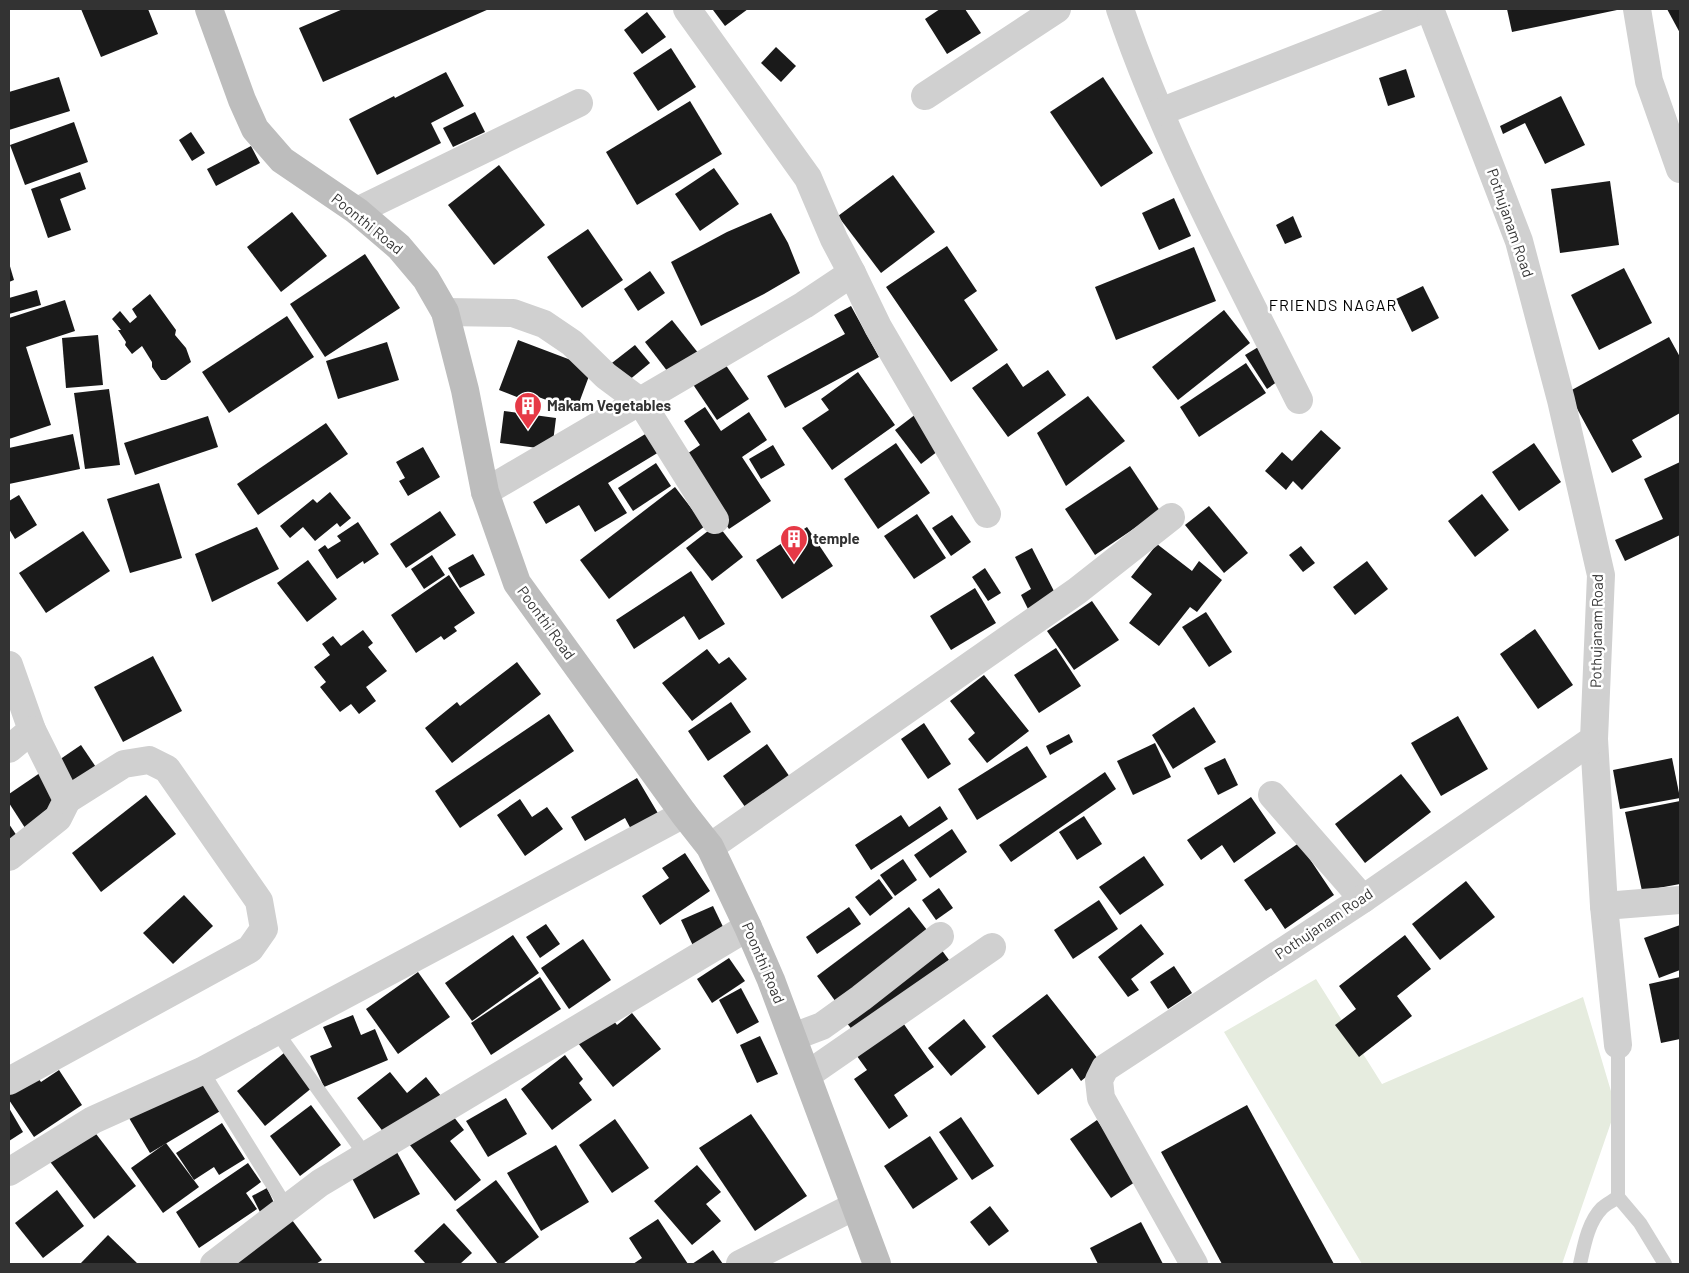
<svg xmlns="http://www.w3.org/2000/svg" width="1689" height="1273" font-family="Barlow,sans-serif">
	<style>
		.green { fill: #e6ecdf }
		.building { fill: #1a1a1a }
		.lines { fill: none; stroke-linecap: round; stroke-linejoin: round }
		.service { stroke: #d0d0d0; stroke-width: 14 }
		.minor { stroke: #d0d0d0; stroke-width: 28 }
		.secondary { stroke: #bdbdbd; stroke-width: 28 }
		.labels { text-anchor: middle; stroke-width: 5; stroke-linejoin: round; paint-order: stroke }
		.street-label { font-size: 15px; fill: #333; stroke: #fff }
		.poi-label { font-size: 15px; font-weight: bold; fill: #333; stroke: #fff; text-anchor: start }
		.neighbourhood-label { font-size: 16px; letter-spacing: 1px; fill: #000; stroke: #fff }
	</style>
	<rect width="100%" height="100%" fill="#fff"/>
	<polygon class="green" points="1316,979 1382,1084 1583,997 1616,1108 1562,1264 1362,1264 1224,1032"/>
	<g class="building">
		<polygon points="81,9 148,9 158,34 101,57"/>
		<polygon points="343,9 489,9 323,82 299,28"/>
		<polygon points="714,9 748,9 725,26 713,10"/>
		<polygon points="940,9 965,9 981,33 947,54 925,19"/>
		<polygon points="1507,9 1617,9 1617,10 1512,32"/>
		<polygon points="1667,9 1680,9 1680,33"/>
		<polygon points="647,12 666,37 642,54 624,30"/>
		<polygon points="776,47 796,66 781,82 761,63"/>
		<polygon points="671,48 696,87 658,111 633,73"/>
		<polygon points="1406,69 1415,97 1388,106 1379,78"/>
		<polygon points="446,72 464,106 431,123 441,143 377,175 349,119 394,96 395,98"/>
		<polygon points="59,77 70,111 9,130 9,92"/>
		<polygon points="1103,77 1153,153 1101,187 1050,112"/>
		<polygon points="1561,96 1585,145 1545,164 1525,123 1503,134 1500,126"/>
		<polygon points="690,101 722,154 637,205 606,152"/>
		<polygon points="475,112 485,132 453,147 443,128"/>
		<polygon points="74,122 88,162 25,185 10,145"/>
		<polygon points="191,132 205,153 192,161 179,140"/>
		<polygon points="251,146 260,163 216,186 207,169"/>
		<polygon points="499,165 545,225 494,265 448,205"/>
		<polygon points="714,168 739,204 700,231 675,194"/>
		<polygon points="80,172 86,189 60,199 71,230 48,238 31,189"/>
		<polygon points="893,175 935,232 881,273 838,216"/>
		<polygon points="1610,181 1619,245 1560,253 1551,189"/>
		<polygon points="1174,198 1191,236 1159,250 1142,213"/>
		<polygon points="292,212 327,256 281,292 247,247"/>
		<polygon points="771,213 788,243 800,273 764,294 701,326 671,262 727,232"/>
		<polygon points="1293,216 1302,237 1285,244 1276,225"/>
		<polygon points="588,229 623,280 582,308 547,257"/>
		<polygon points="947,246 977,291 964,300 998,350 951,382 886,287"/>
		<polygon points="1194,247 1216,301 1116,340 1095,287"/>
		<polygon points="365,254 400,308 325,357 290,304"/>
		<polygon points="9,263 14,280 9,282"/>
		<polygon points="1624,268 1652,323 1599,350 1571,295"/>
		<polygon points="650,271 665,293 638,311 624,289"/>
		<polygon points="1423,286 1439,318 1412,332 1396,299"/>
		<polygon points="37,290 41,305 9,314 9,298"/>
		<polygon points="150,294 176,330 175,335 186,348 191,362 166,380 161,380 152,367 152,362 142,346 132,354 125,345 126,342 118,330 121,330 112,319 120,311 130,323 137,317 132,309"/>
		<polygon points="65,300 75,331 26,347 51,425 9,439 9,318"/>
		<polygon points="851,306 879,357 785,408 767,376 845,334 834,315"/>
		<polygon points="1224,310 1250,343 1178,400 1152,367"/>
		<polygon points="287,316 314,357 229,413 202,372"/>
		<polygon points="672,320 699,354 671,376 645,342"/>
		<polygon points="98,335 103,385 66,388 62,338"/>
		<polygon points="1669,337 1680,357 1680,413 1632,440 1642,457 1612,473 1568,392"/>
		<polygon points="518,340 592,368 576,411 525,392 522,399 499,390"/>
		<polygon points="387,342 399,380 338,399 326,361"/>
		<polygon points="635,345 650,363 623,385 608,366"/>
		<polygon points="1260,346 1281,379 1267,389 1245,355"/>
		<polygon points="721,358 749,399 717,420 690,380"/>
		<polygon points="1007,363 1023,387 1048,370 1066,395 1008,437 972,388"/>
		<polygon points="1246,363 1266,393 1199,437 1180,407"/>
		<polygon points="858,372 895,425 832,470 802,428 829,410 821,399"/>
		<polygon points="109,389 120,465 85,469 74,393"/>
		<polygon points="1088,396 1125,441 1066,486 1037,433"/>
		<polygon points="705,407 721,431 749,412 767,440 742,457 771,501 729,529 681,458 700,445 684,421"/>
		<polygon points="504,411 556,418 552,450 500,443"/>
		<polygon points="916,414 942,448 921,464 895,430"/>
		<polygon points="208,416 218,447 135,475 124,443"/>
		<polygon points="326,423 348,454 258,515 237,484"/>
		<polygon points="652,430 664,449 608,483 627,513 595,532 579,505 546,524 533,502"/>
		<polygon points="1321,430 1341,448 1302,490 1293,481 1286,490 1265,471 1282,452 1292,461"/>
		<polygon points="73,434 80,469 9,484 9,448"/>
		<polygon points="896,443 930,493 878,529 844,479"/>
		<polygon points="1534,443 1561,482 1519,511 1492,472"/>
		<polygon points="773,445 785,465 761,479 749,459"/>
		<polygon points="423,447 440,477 408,496 399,481 405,478 396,462"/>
		<polygon points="1680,462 1680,535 1625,561 1615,540 1663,519 1644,479"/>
		<polygon points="656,463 671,486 633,511 618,488"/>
		<polygon points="1130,466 1160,511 1095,555 1065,509"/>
		<polygon points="159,483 182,558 130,573 107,499"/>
		<polygon points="675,487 705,526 609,599 580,560"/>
		<polygon points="330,492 351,518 340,527 337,523 315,541 303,527 290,538 280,526 313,499 317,503"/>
		<polygon points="1482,494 1509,530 1475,557 1448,521"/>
		<polygon points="19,495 37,525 15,539 9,529 9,501"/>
		<polygon points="1209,506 1248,553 1224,573 1185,525"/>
		<polygon points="440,511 456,535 406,568 390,544"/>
		<polygon points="917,514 946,558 914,579 884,536"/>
		<polygon points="952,515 971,542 951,556 932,528"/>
		<polygon points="358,522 379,554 364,564 363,561 337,579 318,550 325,545 328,549 341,541 337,536"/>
		<polygon points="717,524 743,557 712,581 686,548"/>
		<polygon points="257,527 279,569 212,602 195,554"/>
		<polygon points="807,527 833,566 782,599 756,560"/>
		<polygon points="83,531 110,571 46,613 19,573"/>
		<polygon points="1157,544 1192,571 1199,561 1222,580 1197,612 1190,607 1159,646 1129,623 1152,594 1131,577"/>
		<polygon points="1301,546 1315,563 1303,572 1289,555"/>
		<polygon points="1032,548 1057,597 1029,611 1021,595 1031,589 1015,557"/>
		<polygon points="473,554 485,575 460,588 448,568"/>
		<polygon points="432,555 445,575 424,589 411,569"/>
		<polygon points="308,560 337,599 307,622 277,583"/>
		<polygon points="1367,561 1388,589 1355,615 1333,587"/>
		<polygon points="985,568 1001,593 988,601 972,577"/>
		<polygon points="691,571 725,624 699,640 684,616 634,649 616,620"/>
		<polygon points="449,575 475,613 454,627 457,631 444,640 441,636 416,653 391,615"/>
		<polygon points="975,588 996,623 951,650 930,616"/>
		<polygon points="1092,601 1119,640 1074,670 1047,631"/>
		<polygon points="1206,612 1232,652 1209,667 1182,627"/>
		<polygon points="1535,629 1573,685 1538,709 1500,654"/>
		<polygon points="363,630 373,643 368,647 387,671 366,687 376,701 359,714 351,704 340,712 320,687 326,682 314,667 330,655 322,644 333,636 341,646"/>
		<polygon points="1056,648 1081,686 1039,713 1014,675"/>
		<polygon points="707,649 719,664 729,657 747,679 692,721 662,683"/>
		<polygon points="153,656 182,711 123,742 94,687"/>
		<polygon points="517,662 541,694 452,763 425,728 457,702 460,706"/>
		<polygon points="984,675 1029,731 987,763 968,739 975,733 950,701"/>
		<polygon points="731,702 751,732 708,761 688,731"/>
		<polygon points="1194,707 1216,742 1173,769 1152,735"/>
		<polygon points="549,714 574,751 460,828 435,791"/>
		<polygon points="1458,716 1488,769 1441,796 1411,743"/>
		<polygon points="924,723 951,764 928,779 901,739"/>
		<polygon points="1069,734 1073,742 1050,755 1046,746"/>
		<polygon points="1155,743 1171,777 1133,795 1117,761"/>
		<polygon points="767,744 792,780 748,811 723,776"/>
		<polygon points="81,745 104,779 27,831 9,803 9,794"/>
		<polygon points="1027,746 1047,777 977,820 958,789"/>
		<polygon points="1225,758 1238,785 1218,795 1204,768"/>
		<polygon points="1672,758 1680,798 1620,809 1613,770"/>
		<polygon points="1105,772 1116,789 1011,862 999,845"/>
		<polygon points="1401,774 1431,812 1365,863 1335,824"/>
		<polygon points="637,778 659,815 632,831 625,818 585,841 571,817"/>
		<polygon points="146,795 176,834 101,892 72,853"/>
		<polygon points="1251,797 1276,833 1234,863 1222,845 1201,860 1187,840"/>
		<polygon points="520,799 532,817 547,807 563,829 525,856 497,815"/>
		<polygon points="1680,801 1680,884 1642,891 1625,812"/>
		<polygon points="940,806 948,819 871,870 855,845 901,815 909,827"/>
		<polygon points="1084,816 1102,844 1077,860 1059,832"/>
		<polygon points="9,824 21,842 9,851"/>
		<polygon points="952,829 967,852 930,878 914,855"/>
		<polygon points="1299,843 1334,895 1285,929 1271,908 1266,911 1244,880"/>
		<polygon points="685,853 710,891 660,925 642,896 669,878 662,868"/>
		<polygon points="1144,856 1164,885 1120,915 1099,887"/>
		<polygon points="903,859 917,880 895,896 880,875"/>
		<polygon points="879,879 893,898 870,916 855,897"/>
		<polygon points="1466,881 1495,917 1440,960 1412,924"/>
		<polygon points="939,888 953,908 936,920 922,900"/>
		<polygon points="184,895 213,926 173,964 143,933"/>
		<polygon points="1099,900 1118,929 1073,959 1054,930"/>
		<polygon points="713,906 727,935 695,950 681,920"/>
		<polygon points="849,907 861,924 817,954 806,937"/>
		<polygon points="909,907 934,939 841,1009 817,976"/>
		<polygon points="546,924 560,944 540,958 526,937"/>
		<polygon points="1141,924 1164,954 1131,979 1139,990 1128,997 1098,957"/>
		<polygon points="1680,925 1680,970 1659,978 1644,938"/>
		<polygon points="513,935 539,973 472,1021 445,983"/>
		<polygon points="1405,935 1431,969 1397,996 1412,1016 1359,1057 1335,1025 1356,1009 1339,986"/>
		<polygon points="583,939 611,980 569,1009 541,968"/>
		<polygon points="938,945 949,960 854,1032 842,1017"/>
		<polygon points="729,958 745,981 712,1003 697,979"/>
		<polygon points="1174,966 1192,993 1168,1009 1150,982"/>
		<polygon points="418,972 450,1017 398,1054 366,1009"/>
		<polygon points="540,977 561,1009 491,1055 471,1023"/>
		<polygon points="1680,977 1680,1039 1661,1043 1649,984"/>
		<polygon points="741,988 759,1022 737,1034 719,1000"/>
		<polygon points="1047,994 1102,1064 1081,1081 1072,1068 1038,1095 992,1036"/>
		<polygon points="607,1012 617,1025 632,1013 661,1049 613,1087 574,1038"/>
		<polygon points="353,1015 361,1035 375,1029 388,1060 324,1087 310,1056 332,1047 323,1027"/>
		<polygon points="964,1019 986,1047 951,1076 928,1048"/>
		<polygon points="901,1020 934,1067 894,1095 908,1116 889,1129 854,1079 867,1070 854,1052"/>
		<polygon points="760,1036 778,1074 757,1083 740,1045"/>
		<polygon points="284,1053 313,1087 265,1126 237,1091"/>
		<polygon points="565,1055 583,1079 579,1083 592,1100 552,1130 521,1089"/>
		<polygon points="27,1063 41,1082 59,1070 82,1105 34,1137 9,1100 9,1075"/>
		<polygon points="390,1072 407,1093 426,1077 441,1096 388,1138 357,1098"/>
		<polygon points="202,1075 222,1110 150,1153 129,1118"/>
		<polygon points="506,1098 527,1134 488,1157 466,1121"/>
		<polygon points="311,1105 341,1145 300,1176 270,1136"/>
		<polygon points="1247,1105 1334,1264 1222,1264 1161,1152"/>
		<polygon points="9,1108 23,1132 9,1141"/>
		<polygon points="450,1112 464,1130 450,1141 481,1180 455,1201 409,1144"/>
		<polygon points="751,1114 807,1196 755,1231 699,1148"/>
		<polygon points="961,1117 994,1166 972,1180 939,1132"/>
		<polygon points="615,1119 649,1168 612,1193 579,1145"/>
		<polygon points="1097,1120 1138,1180 1111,1198 1070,1139"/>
		<polygon points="222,1123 245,1159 219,1175 214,1167 194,1180 176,1153"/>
		<polygon points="90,1126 136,1186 94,1219 48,1159"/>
		<polygon points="930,1136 958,1179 913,1209 884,1166"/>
		<polygon points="166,1143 199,1187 163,1213 131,1168"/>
		<polygon points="393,1145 420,1194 374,1219 347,1169"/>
		<polygon points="556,1145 589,1202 541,1231 507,1173"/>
		<polygon points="248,1163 261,1182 246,1193 257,1209 199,1248 176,1212"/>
		<polygon points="697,1165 721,1192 706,1204 721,1221 692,1245 654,1201"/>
		<polygon points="496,1180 539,1237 503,1264 498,1264 456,1210"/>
		<polygon points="267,1188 275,1205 260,1212 252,1196"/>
		<polygon points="57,1190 84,1226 43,1258 15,1223"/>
		<polygon points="990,1206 1009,1231 989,1246 970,1222"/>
		<polygon points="658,1219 688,1264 633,1264 642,1258 629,1238"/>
		<polygon points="292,1220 322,1260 316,1264 233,1264"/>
		<polygon points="1141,1222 1163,1264 1098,1264 1090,1248"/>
		<polygon points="444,1223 472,1253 460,1264 426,1264 414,1251"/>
		<polygon points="108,1235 138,1264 80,1264"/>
		<polygon points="713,1250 723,1264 692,1264"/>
	</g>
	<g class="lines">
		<g class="service">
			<polyline points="276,1031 366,1156"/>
			<polyline points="1618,1045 1618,1197"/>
			<polyline points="202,1071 287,1208"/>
			<path d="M1580,1264C1584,1246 1588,1222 1602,1208C1606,1204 1613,1201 1618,1197L1640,1223L1665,1264"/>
		</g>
		<g class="minor">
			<polyline points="687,9 808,178 834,239 852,273"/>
			<path d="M1120,9C1166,144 1235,272 1299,400"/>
			<polyline points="1637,9 1649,81 1680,169"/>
			<polyline points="925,96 1057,9"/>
			<polyline points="1160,112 1424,9"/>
			<polyline points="357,211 579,103"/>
			<polyline points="445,312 513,313 544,324 572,343 606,376 641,402 715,520"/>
			<polyline points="485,492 804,305 852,273 878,327 987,514"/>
			<polyline points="9,665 32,730 9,749"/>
			<polyline points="1594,739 1604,906 1618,1045"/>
			<polyline points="1272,795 1363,899"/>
			<polyline points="710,847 1077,591 1171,517"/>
			<polyline points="9,857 58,818 67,800 32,730"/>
			<polyline points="1604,906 1680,900"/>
			<polyline points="793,1037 822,1026 861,998 940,936"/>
			<polyline points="807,1075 992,947"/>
			<polyline points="9,1081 250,949 264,929 259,901 167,769 149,760 124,764 67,800"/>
			<polyline points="9,1172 93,1120 202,1071 684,814"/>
			<polyline points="214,1264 320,1183 748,927"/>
			<polyline points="740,1264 855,1206"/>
			<polyline points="1194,1264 1101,1098 1099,1080 1105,1068 1363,899 1594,739 1601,575 1561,400 1519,241 1430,9"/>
		</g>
		<polyline class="secondary" points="209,9 242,100 255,129 282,160 357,211 399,247 426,279 445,312 465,390 485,492 517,583 684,814 710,847 748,927 771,980 877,1264"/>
	</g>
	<defs>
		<symbol id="building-pin" viewBox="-11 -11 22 30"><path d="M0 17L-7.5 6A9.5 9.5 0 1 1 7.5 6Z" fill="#e63946" stroke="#fff"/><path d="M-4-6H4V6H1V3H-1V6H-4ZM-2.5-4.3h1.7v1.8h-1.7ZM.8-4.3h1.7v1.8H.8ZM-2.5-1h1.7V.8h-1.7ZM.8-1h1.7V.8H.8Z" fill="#fff"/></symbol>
	</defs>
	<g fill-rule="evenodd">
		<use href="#building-pin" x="512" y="390" width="32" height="43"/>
		<use href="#building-pin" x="778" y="523" width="32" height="43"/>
	</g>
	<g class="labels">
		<g class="street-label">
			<text transform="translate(1510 223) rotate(71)" y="5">Pothujanam Road</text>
			<text transform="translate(367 224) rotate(39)" y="5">Poonthi Road</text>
			<text transform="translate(546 623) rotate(54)" y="5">Poonthi Road</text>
			<text transform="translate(1597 631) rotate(-89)" y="5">Pothujanam Road</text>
			<text transform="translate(1324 924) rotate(-34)" y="5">Pothujanam Road</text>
			<text transform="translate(763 963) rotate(67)" y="5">Poonthi Road</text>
		</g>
		<g class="poi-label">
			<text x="547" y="411">Makam Vegetables</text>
			<text x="813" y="544">temple</text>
		</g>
		<g class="neighbourhood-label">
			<text x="1333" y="311">FRIENDS NAGAR</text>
		</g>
	</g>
	<rect width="1689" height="1273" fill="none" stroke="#333333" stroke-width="20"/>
</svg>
